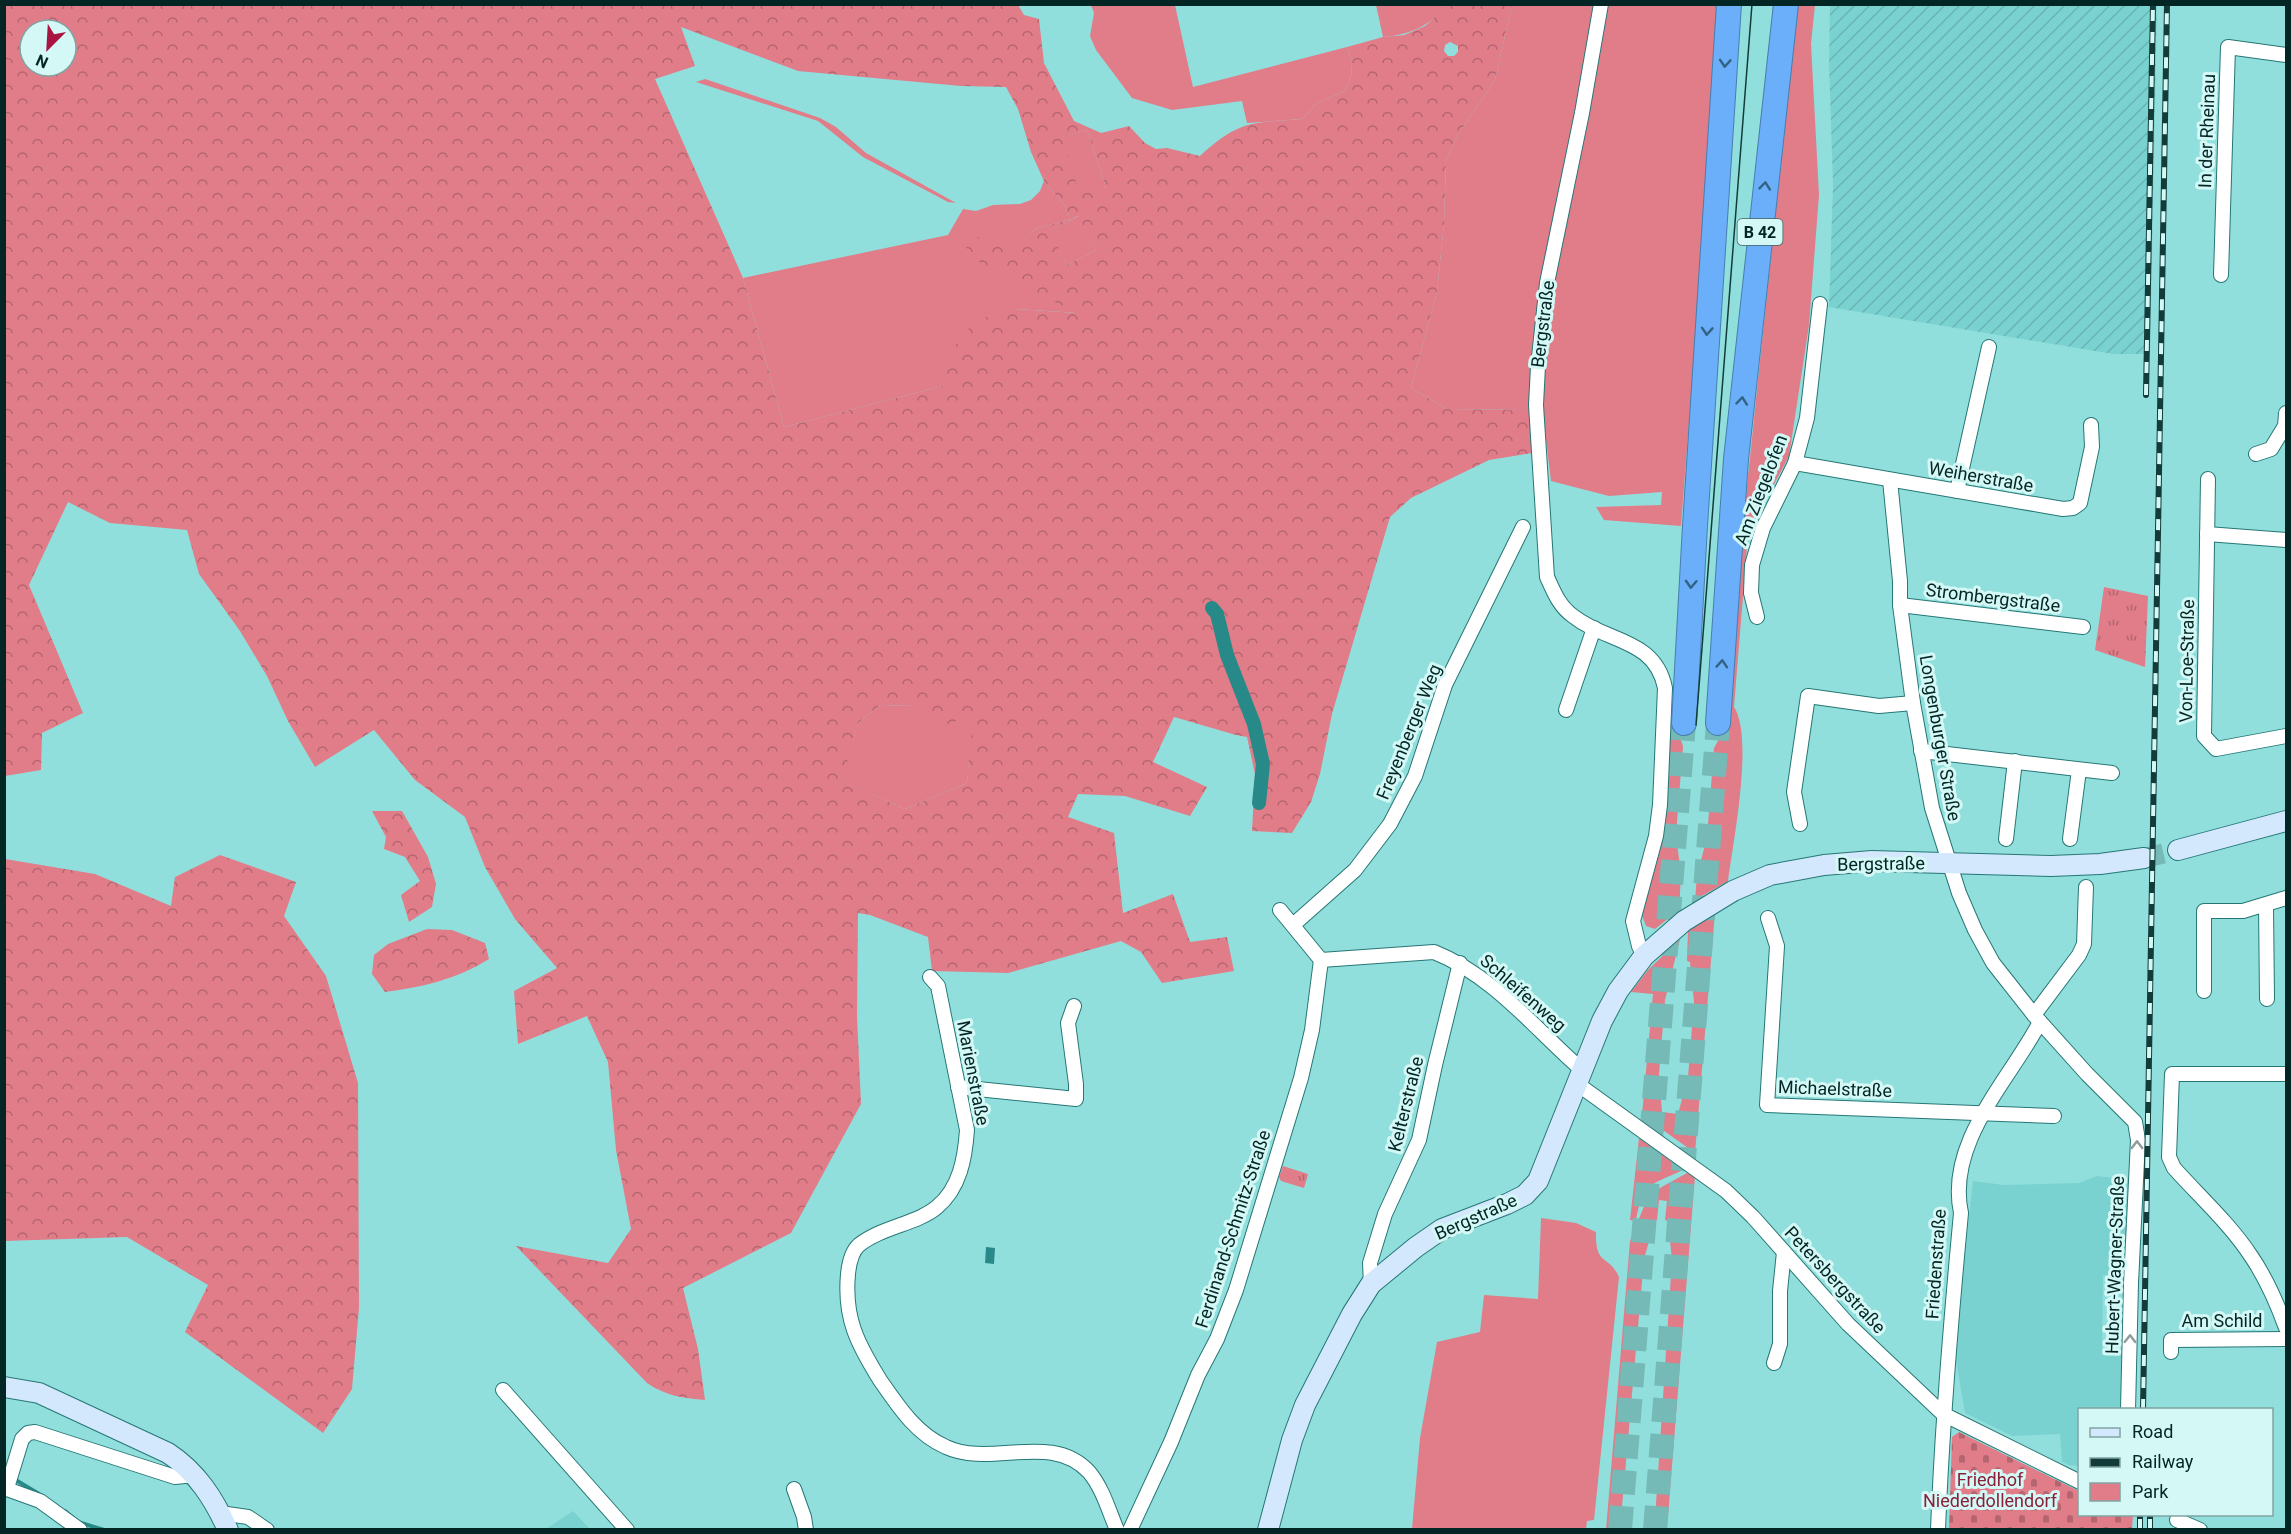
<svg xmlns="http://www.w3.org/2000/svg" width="2291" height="1534" font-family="Roboto,sans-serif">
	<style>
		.built { fill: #7ad2d0 }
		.industrial { fill: url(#industrial-furrows) }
		.green { fill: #e17c89 }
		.forest { fill: url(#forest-crowns); fill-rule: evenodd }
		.cemetery { fill: url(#cemetery-stones) }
		.park { fill: url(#park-tufts) }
		.water { fill: url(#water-ripples) }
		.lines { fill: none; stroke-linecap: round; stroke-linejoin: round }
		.stream { stroke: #288a88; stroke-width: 4 }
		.canal { stroke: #288a88; stroke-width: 14 }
		.secondary-tunnel { stroke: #75bab7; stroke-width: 20; stroke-dasharray: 20 10; stroke-linecap: butt }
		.highway-tunnel { stroke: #75bab7; stroke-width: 24; stroke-dasharray: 24 12; stroke-linecap: butt }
		.street-casing { stroke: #257775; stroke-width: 16 }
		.secondary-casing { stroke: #257775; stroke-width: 22 }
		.highway-casing { stroke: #477eae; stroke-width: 26 }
		.street { stroke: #fff; stroke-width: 14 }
		.secondary { stroke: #d3e7fd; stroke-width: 20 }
		.highway { stroke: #6baef9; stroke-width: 24 }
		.tram { stroke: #133b39; stroke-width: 1.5 }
		.rail-casing { stroke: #133b39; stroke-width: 6 }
		.rail { stroke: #d3f8f6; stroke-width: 4; stroke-dasharray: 11; stroke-linecap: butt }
		.oneway { stroke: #326384 }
		.oneway2 { stroke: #8e9d9c }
		.labels { text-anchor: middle; stroke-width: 6; stroke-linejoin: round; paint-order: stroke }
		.shield { fill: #d3f8f6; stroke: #416463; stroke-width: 1.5 }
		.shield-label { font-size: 16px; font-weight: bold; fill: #032524 }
		.street-label { font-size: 18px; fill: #032524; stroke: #d3f8f6 }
		.park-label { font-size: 18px; fill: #8a2038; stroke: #d3f8f6 }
	</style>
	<defs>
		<pattern id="industrial-furrows" width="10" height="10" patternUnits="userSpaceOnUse" patternTransform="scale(1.5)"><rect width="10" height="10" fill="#7ad2d0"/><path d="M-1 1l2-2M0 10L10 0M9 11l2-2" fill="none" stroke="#68b4b2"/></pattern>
		<pattern id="forest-crowns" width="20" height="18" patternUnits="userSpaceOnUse" patternTransform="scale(1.5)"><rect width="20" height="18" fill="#e17c89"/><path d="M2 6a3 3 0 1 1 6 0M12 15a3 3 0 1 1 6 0" fill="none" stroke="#b46570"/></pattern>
		<pattern id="cemetery-stones" width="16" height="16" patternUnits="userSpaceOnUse" patternTransform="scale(1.5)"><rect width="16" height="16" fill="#e17c89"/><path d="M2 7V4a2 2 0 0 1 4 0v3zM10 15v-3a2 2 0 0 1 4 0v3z" fill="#b46570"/></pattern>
		<pattern id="park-tufts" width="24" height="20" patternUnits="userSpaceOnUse" patternTransform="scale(1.5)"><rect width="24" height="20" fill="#e17c89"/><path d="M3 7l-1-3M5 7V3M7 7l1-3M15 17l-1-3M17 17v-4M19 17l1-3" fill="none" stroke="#b46570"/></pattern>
		<pattern id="water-ripples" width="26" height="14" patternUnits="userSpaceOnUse" patternTransform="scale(1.5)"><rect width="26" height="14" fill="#288a88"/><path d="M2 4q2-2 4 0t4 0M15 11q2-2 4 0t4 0" fill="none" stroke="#20716f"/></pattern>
	</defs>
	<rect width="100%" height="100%" fill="#91dfdc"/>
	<g class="built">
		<polygon points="2097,1176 2131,1180 2127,1276 2103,1275 2102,1351 2123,1352 2121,1409 2080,1410 2079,1466 2069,1465 2062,1462 2060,1434 2012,1436 1965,1413 1956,1361 1965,1251 1973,1181 2004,1185 2079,1183"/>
		<polygon points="573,1511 590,1529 546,1529"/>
	</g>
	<polygon class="industrial" points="1830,5 2157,5 2150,354 2113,354 1829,307 1833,185 1829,64"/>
	<g class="green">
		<polygon points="1091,5 1175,5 1193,87 1347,47 1352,63 1351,77 1344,91 1316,104 1302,119 1247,123 1242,101 1172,110 1132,98 1096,50 1090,36 1094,13"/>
		<path d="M1376,5H1449C1428,26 1413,34 1383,37Z"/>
		<polygon points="1512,5 1594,5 1568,155 1530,410 1447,409 1411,388 1437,292 1444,223 1446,161 1457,136 1495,80"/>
		<polygon points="1606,5 1721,5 1681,526 1604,520 1596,507 1661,505 1662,492 1609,496 1551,481 1541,398 1548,312"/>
		<path d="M1797,5H1815L1811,44L1819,195L1809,325L1789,456L1748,534L1734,707C1754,737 1733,843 1728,881L1695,900L1697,876L1707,837L1714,748L1728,723L1741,544Z"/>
		<polygon points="705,79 820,118 836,127 866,153 956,203 948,202 863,157 818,121 696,82"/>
		<polygon points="1087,130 1106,187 1080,196 1061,138"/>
		<polygon points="1044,181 1065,206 1070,219 1035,229 1016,248 964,235 1078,313 1015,309 946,356 946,385 784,427 743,278 948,235 963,209 976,211 993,205 1020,204 1031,200 1040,191"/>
		<polygon points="1079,216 1096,250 1067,265 1049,231"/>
		<polygon points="880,705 914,706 974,715 967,783 905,809 841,781 858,723"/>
		<polygon points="1672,715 1683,746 1676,835 1681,875 1679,910 1655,929 1646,926 1642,915 1661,847"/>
		<polygon points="1715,912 1695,1153 1642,1115 1653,994 1631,992 1648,970 1680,939 1665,1000 1659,1074 1662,1112 1678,1114 1688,1077 1694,1002 1690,962 1687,961 1688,931"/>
		<path d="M1639,1138L1683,1170C1649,1186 1643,1182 1636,1221L1630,1220Z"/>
		<polygon points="1687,1173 1695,1176 1667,1529 1652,1529 1655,1519 1672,1260 1668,1221 1665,1220 1667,1201 1659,1200 1657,1220 1655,1220 1644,1259 1621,1518 1623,1529 1606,1530 1630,1241 1649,1194"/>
		<path d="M1541,1218L1576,1223L1596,1232C1595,1267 1609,1254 1619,1277L1594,1520L1587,1521L1586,1529H1412L1420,1438L1437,1342L1480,1332L1484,1295L1538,1299Z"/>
	</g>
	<g class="forest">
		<path d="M5,5H1018L1024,15L1039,19L1044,63L1074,121L1101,133L1129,126L1145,143L1156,149L1167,148L1200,156C1239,120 1251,123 1302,119L1316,104L1344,91L1351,77L1352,63L1347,47L1383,37L1404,35L1425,26L1449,5H1512L1495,80L1457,136L1446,161L1444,223L1437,292L1411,388L1447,409L1530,410L1532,453L1489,460L1411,498L1390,517L1332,714L1320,774L1311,802L1292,833L1252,831L1255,774L1247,737L1236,735L1174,717L1153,762L1207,787L1190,816L1125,796L1078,794L1068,817L1114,833L1123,913L1173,894L1190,942L1227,937L1234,971L1162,983L1141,952L1121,941L1008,973L932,971L928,937L870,915L858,913L857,1016L861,1104L791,1233L683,1288L698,1349L705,1400C683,1398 666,1396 647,1383L516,1246L608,1263L631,1229L616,1150L608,1062L587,1016L518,1044L514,991L557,968L515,919L485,867L465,817L415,780L374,730L315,767L288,721L267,676L240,631L199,574L187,530L110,523L68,502L29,585L83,713L42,733L41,770L5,776ZM681,27L798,71L961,86L1006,87L1018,109L1031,152L1044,181L1065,206L1070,219L1035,229L1016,247L964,234L968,256L1076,313L1015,309L976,320L946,356V385L784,427L743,278L655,79L695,66ZM30,30H66V66H30ZM1450,42L1458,46V52L1454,56H1448L1444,51L1445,45ZM1087,130L1106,187L1080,195L1062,138ZM1078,216L1096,250L1067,265L1050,231ZM880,705L914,706L937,728L973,715L967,783L905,809L842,781L858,723Z"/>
		<polygon points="372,811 402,811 428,857 436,884 432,907 409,922 401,895 420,881 405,857 384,849 386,837"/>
		<polygon points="220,855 296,882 284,916 326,976 358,1083 359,1308 352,1389 323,1433 185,1332 208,1285 127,1237 5,1241 5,859 95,874 171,906 175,877"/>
		<path d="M427,929L452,930L485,943L489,959C457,979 423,987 385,992L372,974L374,955L388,944Z"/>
	</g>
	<polygon class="cemetery" points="1959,1432 2079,1491 2080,1514 2133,1515 2132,1529 1949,1529 1952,1437"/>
	<g class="park">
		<polygon points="2104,587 2148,596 2145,667 2095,650"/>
		<polygon points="1283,1166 1308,1174 1304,1188 1281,1181 1279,1177"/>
	</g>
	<polygon class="water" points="986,1247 995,1248 994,1264 985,1263"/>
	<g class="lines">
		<g class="stream">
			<polyline points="14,1479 39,1494"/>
			<polyline points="65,1511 78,1522 104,1530"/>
		</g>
		<polyline class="canal" points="1212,608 1217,614 1227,655 1254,724 1263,764 1259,803"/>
		<polyline class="secondary-tunnel" points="2144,858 2178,850"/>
		<g class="highway-tunnel">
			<polyline points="1620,1530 1684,723"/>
			<polyline points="1655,1530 1718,723"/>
		</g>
		<defs>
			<g id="street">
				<path d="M1601,4L1582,113L1547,283L1538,366L1536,405L1547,577C1554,592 1559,606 1573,616C1607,643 1655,638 1665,688L1660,805L1656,836L1633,921L1639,946L1644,956"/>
				<polyline points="2221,275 2228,47 2286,55"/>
				<polyline points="2256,454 2271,449 2285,426 2286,413"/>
				<polyline points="1795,463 2063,509 2073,508 2080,503 2092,447 2091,425"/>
				<polyline points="2208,479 2204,736 2216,749 2286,736"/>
				<polyline points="1890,480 1900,581 1900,605 1913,703 1932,808 1959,893 1975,930 1993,963 2034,1015 2087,1074 2135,1122 2138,1140 2131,1283 2128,1410"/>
				<polyline points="1957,491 1989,347"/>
				<polyline points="2207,534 2286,540"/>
				<polyline points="1900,605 2083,627"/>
				<polyline points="1757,617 1751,593 1752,565 1763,528 1795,463 1807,418 1820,304"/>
				<polyline points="1566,710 1594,628"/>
				<polyline points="1921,751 2112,773"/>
				<polyline points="1800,824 1794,792 1808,696 1879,706 1913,703"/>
				<polyline points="2006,839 2015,761"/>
				<polyline points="2070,839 2079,770"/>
				<polyline points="2266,906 2267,999"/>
				<polyline points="1280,910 1321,960"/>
				<polyline points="1768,918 1777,946 1767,1105 2054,1116"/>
				<polyline points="1293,925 1355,870 1390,824 1415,776 1445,685 1523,527"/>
				<path d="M1321,960L1434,952C1494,976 1534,1028 1582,1070"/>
				<path d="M930,977L938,986L967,1130C965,1158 960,1188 937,1207C917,1224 881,1227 859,1245C851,1252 849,1264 848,1274C844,1318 857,1343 880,1380C898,1406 916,1434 946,1447C991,1468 1051,1431 1089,1472C1102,1487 1109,1511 1117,1530"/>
				<polyline points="2204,991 2204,911 2243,911 2286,898"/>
				<polyline points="2034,1015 2079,955 2084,944 2086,887"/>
				<path d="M2286,1074H2172L2169,1157L2174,1168C2200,1197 2230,1224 2251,1256C2266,1278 2277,1303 2286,1328"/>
				<polyline points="1576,1083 1726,1191 1753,1217 1848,1324 1943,1414 2080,1482"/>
				<polyline points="958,1087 1076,1099 1076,1084 1068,1023 1074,1006"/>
				<polyline points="1371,1284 1370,1263 1385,1214 1419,1140 1435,1065 1460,963"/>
				<polyline points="2171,1352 2171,1340 2286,1339"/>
				<polyline points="1774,1363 1780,1344 1780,1291 1784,1252"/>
				<polyline points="503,1390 627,1530"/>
				<polyline points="4,1488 40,1501 80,1530"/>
				<polyline points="7,1488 22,1439 28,1433 35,1432 175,1477 195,1475"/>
				<polyline points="794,1489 804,1517 806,1530"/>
				<polyline points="220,1513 248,1517 267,1530"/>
				<polyline points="2177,1520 2200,1530"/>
				<polyline points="1130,1530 1171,1442 1198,1375 1217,1339 1236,1290 1301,1078 1312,1030 1321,960"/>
				<path d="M1938,1530C1942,1424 1951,1319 1961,1213C1946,1142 2009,1081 2040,1022"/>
			</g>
			<g id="secondary">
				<polyline points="2178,850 2286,821"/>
				<path d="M4,1387L39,1393L168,1453C197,1472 214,1499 228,1530"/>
				<polyline points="1268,1530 1292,1440 1305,1405 1352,1314 1371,1284 1416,1247 1442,1229 1507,1204 1525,1195 1538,1181 1602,1021 1618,991 1644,956 1684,921 1733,891 1770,875 1824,865 1872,861 2051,866 2100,864 2144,858"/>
			</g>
			<g id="highway">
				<polyline points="1684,723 1695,526 1729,4"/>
				<polyline points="1718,723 1736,459 1786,4"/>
			</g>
		</defs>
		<use href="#street" class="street-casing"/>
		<use href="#secondary" class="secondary-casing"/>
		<use href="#highway" class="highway-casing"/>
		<use href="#street" class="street"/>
		<use href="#secondary" class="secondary"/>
		<use href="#highway" class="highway"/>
		<polyline class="tram" points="1696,725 1752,4"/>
		<defs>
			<g id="rail">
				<polyline points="2146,395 2153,4"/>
				<polyline points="2143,1410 2167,4"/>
				<polyline points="2140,1530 2140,1514"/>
				<polyline points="2150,1530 2150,1514"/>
			</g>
		</defs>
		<use href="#rail" class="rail-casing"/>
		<use href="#rail" class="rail"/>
	</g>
	<defs><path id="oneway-chevron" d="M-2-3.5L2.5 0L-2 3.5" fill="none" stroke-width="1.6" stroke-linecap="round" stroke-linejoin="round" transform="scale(1.5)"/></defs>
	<g class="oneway">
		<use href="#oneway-chevron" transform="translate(1725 63) rotate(94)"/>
		<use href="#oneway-chevron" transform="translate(1765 186) rotate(-84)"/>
		<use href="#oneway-chevron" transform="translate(1707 331) rotate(94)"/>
		<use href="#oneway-chevron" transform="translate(1742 401) rotate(-84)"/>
		<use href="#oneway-chevron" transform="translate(1691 584) rotate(93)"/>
		<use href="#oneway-chevron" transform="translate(1722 664) rotate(-86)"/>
	</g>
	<g class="oneway2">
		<use href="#oneway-chevron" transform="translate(2137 1145) rotate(-90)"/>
		<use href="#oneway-chevron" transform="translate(2130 1339) rotate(-89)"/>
	</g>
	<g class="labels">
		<rect class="shield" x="1737.5" y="219" width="45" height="26" rx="4.5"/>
		<g class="shield-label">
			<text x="1760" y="238">B 42</text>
		</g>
		<g class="street-label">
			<text transform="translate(2207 131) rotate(-88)" y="6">In der Rheinau</text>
			<text transform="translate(1543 324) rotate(-83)" y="6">Bergstraße</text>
			<text transform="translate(1981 477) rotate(10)" y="6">Weiherstraße</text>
			<text transform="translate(1761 490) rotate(-69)" y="6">Am Ziegelofen</text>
			<text transform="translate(1993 598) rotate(7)" y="6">Strombergstraße</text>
			<text transform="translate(2187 661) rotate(-89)" y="6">Von-Loe-Straße</text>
			<text transform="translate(1409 732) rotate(-68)" y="6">Freyenberger Weg</text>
			<text transform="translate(1940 738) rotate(80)" y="6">Longenburger Straße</text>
			<text transform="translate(1881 864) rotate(-1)" y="6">Bergstraße</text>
			<text transform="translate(1523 993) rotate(41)" y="6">Schleifenweg</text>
			<text transform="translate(973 1073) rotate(79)" y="6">Marienstraße</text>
			<text transform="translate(1835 1089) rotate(2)" y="6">Michaelstraße</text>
			<text transform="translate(1406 1104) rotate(-76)" y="6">Kelterstraße</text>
			<text transform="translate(1476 1217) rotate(-24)" y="6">Bergstraße</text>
			<text transform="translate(1233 1229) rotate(-72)" y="6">Ferdinand-Schmitz-Straße</text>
			<text transform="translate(1936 1264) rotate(-86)" y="6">Friedenstraße</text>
			<text transform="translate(2115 1265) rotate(-88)" y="6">Hubert-Wagner-Straße</text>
			<text transform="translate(1835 1280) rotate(47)" y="6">Petersbergstraße</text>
			<text x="2222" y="1327">Am Schild</text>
		</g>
		<g class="park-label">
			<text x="1990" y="1486">Friedhof<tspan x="1990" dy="21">Niederdollendorf</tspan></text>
		</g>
	</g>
	<rect width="2291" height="1534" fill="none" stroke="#032524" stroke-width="12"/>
	<rect x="2078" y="1408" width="195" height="108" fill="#d3f8f6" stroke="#80a4a2" stroke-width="1.5"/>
	<rect x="2090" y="1428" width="30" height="9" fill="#d3e7fd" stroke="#80a4a2" stroke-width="1.5"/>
	<text x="2132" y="1438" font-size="18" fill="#032524">Road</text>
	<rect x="2090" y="1458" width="30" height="9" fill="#133b39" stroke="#80a4a2" stroke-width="1.5"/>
	<text x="2132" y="1468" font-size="18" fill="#032524">Railway</text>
	<rect x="2090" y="1483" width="30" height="18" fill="#e17c89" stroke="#80a4a2" stroke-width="1.5"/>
	<text x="2132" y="1498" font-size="18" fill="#032524">Park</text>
	<g transform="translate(48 48) rotate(204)"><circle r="28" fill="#d3f8f6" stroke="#80a4a2" stroke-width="1.5"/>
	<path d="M0-4.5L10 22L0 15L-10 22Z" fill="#aa1440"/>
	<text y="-9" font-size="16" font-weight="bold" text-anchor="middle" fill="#032524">N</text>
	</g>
</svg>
